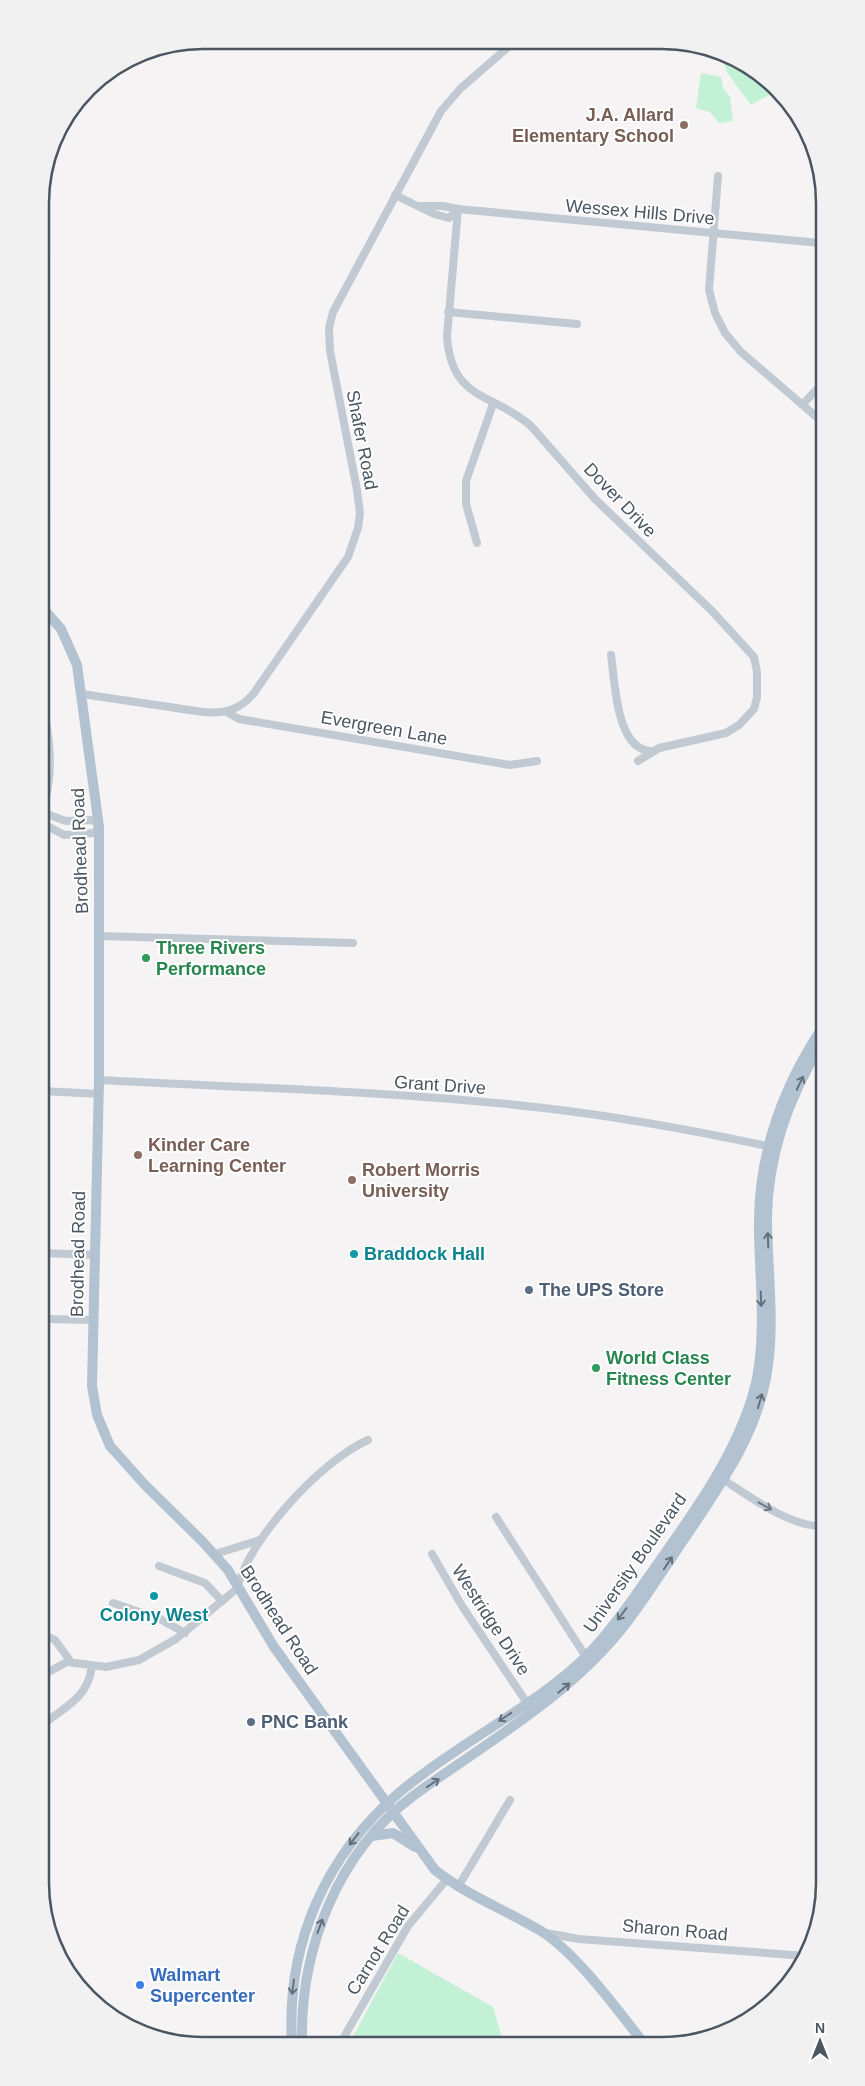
<svg xmlns="http://www.w3.org/2000/svg" width="865" height="2086" font-family="Helvetica,sans-serif">
	<style>
		.green { fill: #c3f1d5 }
		.lines { fill: none; stroke-linecap: round; stroke-linejoin: round }
		.minor { stroke: #c1cad2; stroke-width: 8 }
		.major { stroke: #b3c2d1; stroke-width: 10 }
		.oneway { stroke: #64717d }
		.oneway2 { stroke: #6e7983 }
		.education-dot { fill: #8d6e63; stroke: #fff; stroke-width: 2 }
		.leisure-dot { fill: #2e9e5b; stroke: #fff; stroke-width: 2 }
		.culture-dot { fill: #0f9aa8; stroke: #fff; stroke-width: 2 }
		.service-dot { fill: #5c6f8a; stroke: #fff; stroke-width: 2 }
		.shop-dot { fill: #3f7fe0; stroke: #fff; stroke-width: 2 }
		.labels { text-anchor: middle; stroke-width: 4; stroke-linejoin: round; paint-order: stroke }
		.education-label { font-size: 18px; font-weight: bold; fill: #785e54; stroke: #fff; text-anchor: start }
		.street-label { font-size: 18px; fill: #4a5661; stroke: #fff }
		.leisure-label { font-size: 18px; font-weight: bold; fill: #27864d; stroke: #fff; text-anchor: start }
		.culture-label { font-size: 18px; font-weight: bold; fill: #0d838f; stroke: #fff; text-anchor: start }
		.service-label { font-size: 18px; font-weight: bold; fill: #4e5e75; stroke: #fff; text-anchor: start }
		.shop-label { font-size: 18px; font-weight: bold; fill: #366cbe; stroke: #fff; text-anchor: start }
		.rim { fill: none; stroke: #4a5661; stroke-width: 2.5 }
	</style>
	<rect width="100%" height="100%" fill="#f5f3f3"/>
	<g class="green">
		<polygon points="719,51 735,57 771,83 771,94 751,105 728,74"/>
		<polygon points="701,73 721,77 723,88 730,97 733,121 719,123 710,112 696,108"/>
		<polygon points="398,1953 493,2007 503,2041 350,2042"/>
	</g>
	<g class="lines">
		<g class="minor">
			<polyline points="718,176 709,290 715,313 725,333 741,352 820,420"/>
			<polyline points="395,195 434,214 449,218 458,209"/>
			<polyline points="419,206 443,206 458,209 820,243"/>
			<path d="M458,209L447,337C452,402 493,392 531,426L595,499L712,611L754,657L757,672V697L754,709L739,725L726,733L659,748L638,761"/>
			<polyline points="448,312 577,324"/>
			<polyline points="803,404 820,386"/>
			<polyline points="477,543 466,504 466,481 493,404"/>
			<path d="M611,655C615,682 616,750 651,751"/>
			<path d="M82,694L203,712C225,714 240,710 254,693L348,557L358,528L360,513L357,490L330,351L329,328L333,312L441,111L461,88L514,42"/>
			<path d="M42,711L45,716C51,748 53,779 42,811"/>
			<polyline points="227,712 239,719 510,765 537,761"/>
			<polyline points="42,816 47,814 66,821 94,820 99,827 94,833 64,835 42,823"/>
			<polyline points="99,936 353,943"/>
			<path d="M99,1080C247,1088 397,1091 544,1108C621,1117 697,1131 772,1147"/>
			<polyline points="43,1091 99,1094"/>
			<polyline points="43,1253 95,1255"/>
			<polyline points="44,1319 93,1320"/>
			<path d="M724,1480C750,1497 792,1528 824,1526"/>
			<polyline points="496,1517 588,1660"/>
			<polyline points="215,1554 260,1540"/>
			<polyline points="432,1554 462,1606 527,1703"/>
			<polyline points="159,1566 205,1583 222,1601"/>
			<path d="M238,1585C252,1536 321,1461 368,1440"/>
			<polyline points="113,1603 160,1619 185,1633"/>
			<polyline points="45,1635 55,1640 71,1662"/>
			<polyline points="45,1674 67,1662 106,1667 139,1660 176,1639 239,1587"/>
			<path d="M45,1723C68,1705 88,1697 92,1666"/>
			<polyline points="458,1887 510,1800"/>
			<polyline points="546,1933 579,1939 806,1956"/>
			<polyline points="341,2042 408,1926 447,1879"/>
		</g>
		<g class="major">
			<path d="M42,607L61,629L77,665L99,827V1080L92,1386L97,1415L110,1446L145,1485L203,1542L228,1570L274,1647L435,1870C468,1896 506,1910 541,1931C576,1953 616,2008 642,2041"/>
			<polyline points="372,1836 393,1833 415,1847"/>
			<path d="M292,2042C286,1944 326,1854 401,1791C454,1747 517,1716 569,1672C594,1651 614,1625 633,1599C678,1533 741,1456 757,1378C766,1331 760,1281 759,1233C757,1158 781,1090 822,1028"/>
			<path d="M302,2042C300,1950 337,1853 413,1796C492,1738 579,1692 636,1610C655,1583 674,1554 693,1526C724,1479 755,1435 766,1378C776,1325 767,1271 767,1217C768,1155 789,1096 822,1043"/>
		</g>
	</g>
	<defs><path id="oneway-shaft" d="M-6 0H5M1.5-3L5.5 0L1.5 3" fill="none" stroke-width="1.6" stroke-linecap="round" stroke-linejoin="round" transform="scale(1.25)"/></defs>
	<g class="oneway">
		<use href="#oneway-shaft" transform="translate(800 1083) rotate(-64)"/>
		<use href="#oneway-shaft" transform="translate(768 1240) rotate(-92)"/>
		<use href="#oneway-shaft" transform="translate(761 1299) rotate(88)"/>
		<use href="#oneway-shaft" transform="translate(760 1401) rotate(-74)"/>
		<use href="#oneway-shaft" transform="translate(668 1563) rotate(-56)"/>
		<use href="#oneway-shaft" transform="translate(622 1614) rotate(127)"/>
		<use href="#oneway-shaft" transform="translate(564 1688) rotate(-40)"/>
		<use href="#oneway-shaft" transform="translate(505 1717) rotate(146)"/>
		<use href="#oneway-shaft" transform="translate(433 1783) rotate(-34)"/>
		<use href="#oneway-shaft" transform="translate(354 1839) rotate(128)"/>
		<use href="#oneway-shaft" transform="translate(320 1926) rotate(-70)"/>
		<use href="#oneway-shaft" transform="translate(293 1987) rotate(97)"/>
	</g>
	<use class="oneway2" href="#oneway-shaft" transform="translate(765 1506) rotate(29)"/>
	<g class="education-dot">
		<circle cx="684" cy="125" r="5"/>
		<circle cx="138" cy="1155" r="5"/>
		<circle cx="352" cy="1180" r="5"/>
	</g>
	<g class="leisure-dot">
		<circle cx="146" cy="958" r="5"/>
		<circle cx="596" cy="1368" r="5"/>
	</g>
	<g class="culture-dot">
		<circle cx="354" cy="1254" r="5"/>
		<circle cx="154" cy="1596" r="5"/>
	</g>
	<g class="service-dot">
		<circle cx="529" cy="1290" r="5"/>
		<circle cx="251" cy="1722" r="5"/>
	</g>
	<circle class="shop-dot" cx="140" cy="1985" r="5"/>
	<g class="labels">
		<g class="education-label">
			<text x="674" y="121" text-anchor="end">J.A. Allard<tspan x="674" dy="21">Elementary School</tspan></text>
			<text x="148" y="1151">Kinder Care<tspan x="148" dy="21">Learning Center</tspan></text>
			<text x="362" y="1176">Robert Morris<tspan x="362" dy="21">University</tspan></text>
		</g>
		<g class="street-label">
			<text transform="translate(640 212) rotate(5)" y="6">Wessex Hills Drive</text>
			<text transform="translate(362 440) rotate(79)" y="6">Shafer Road</text>
			<text transform="translate(620 500) rotate(46)" y="6">Dover Drive</text>
			<text transform="translate(384 728) rotate(10)" y="6">Evergreen Lane</text>
			<text transform="translate(80 851) rotate(-92)" y="6">Brodhead Road</text>
			<text transform="translate(440 1085) rotate(4)" y="6">Grant Drive</text>
			<text transform="translate(78 1254) rotate(-89)" y="6">Brodhead Road</text>
			<text transform="translate(635 1563) rotate(-55)" y="6">University Boulevard</text>
			<text transform="translate(279 1620) rotate(57)" y="6">Brodhead Road</text>
			<text transform="translate(491 1620) rotate(57)" y="6">Westridge Drive</text>
			<text transform="translate(675 1930) rotate(5)" y="6">Sharon Road</text>
			<text transform="translate(378 1950) rotate(-58)" y="6">Carnot Road</text>
		</g>
		<g class="leisure-label">
			<text x="156" y="954">Three Rivers<tspan x="156" dy="21">Performance</tspan></text>
			<text x="606" y="1364">World Class<tspan x="606" dy="21">Fitness Center</tspan></text>
		</g>
		<g class="culture-label">
			<text x="364" y="1260">Braddock Hall</text>
			<text x="154" y="1621" text-anchor="middle">Colony West</text>
		</g>
		<g class="service-label">
			<text x="539" y="1296">The UPS Store</text>
			<text x="261" y="1728">PNC Bank</text>
		</g>
		<g class="shop-label">
			<text x="150" y="1981">Walmart<tspan x="150" dy="21">Supercenter</tspan></text>
		</g>
	</g>
	<path d="M0 0H865V2086H0ZM203 49H662A154 154 0 0 1 816 203V1883A154 154 0 0 1 662 2037H203A154 154 0 0 1 49 1883V203A154 154 0 0 1 203 49Z" fill="#f1f1f2" fill-rule="evenodd"/>
	<path class="rim" d="M203 49H662A154 154 0 0 1 816 203V1883A154 154 0 0 1 662 2037H203A154 154 0 0 1 49 1883V203A154 154 0 0 1 203 49Z"/>
	<g transform="translate(820 2041)" stroke="#ffffff" stroke-width="4" paint-order="stroke">
	<path d="M0-4L9 19L0 12L-9 19Z" fill="#4a5661"/>
	<text y="-8" font-size="14" font-weight="bold" text-anchor="middle" fill="#4a5661">N</text>
	</g>
</svg>
